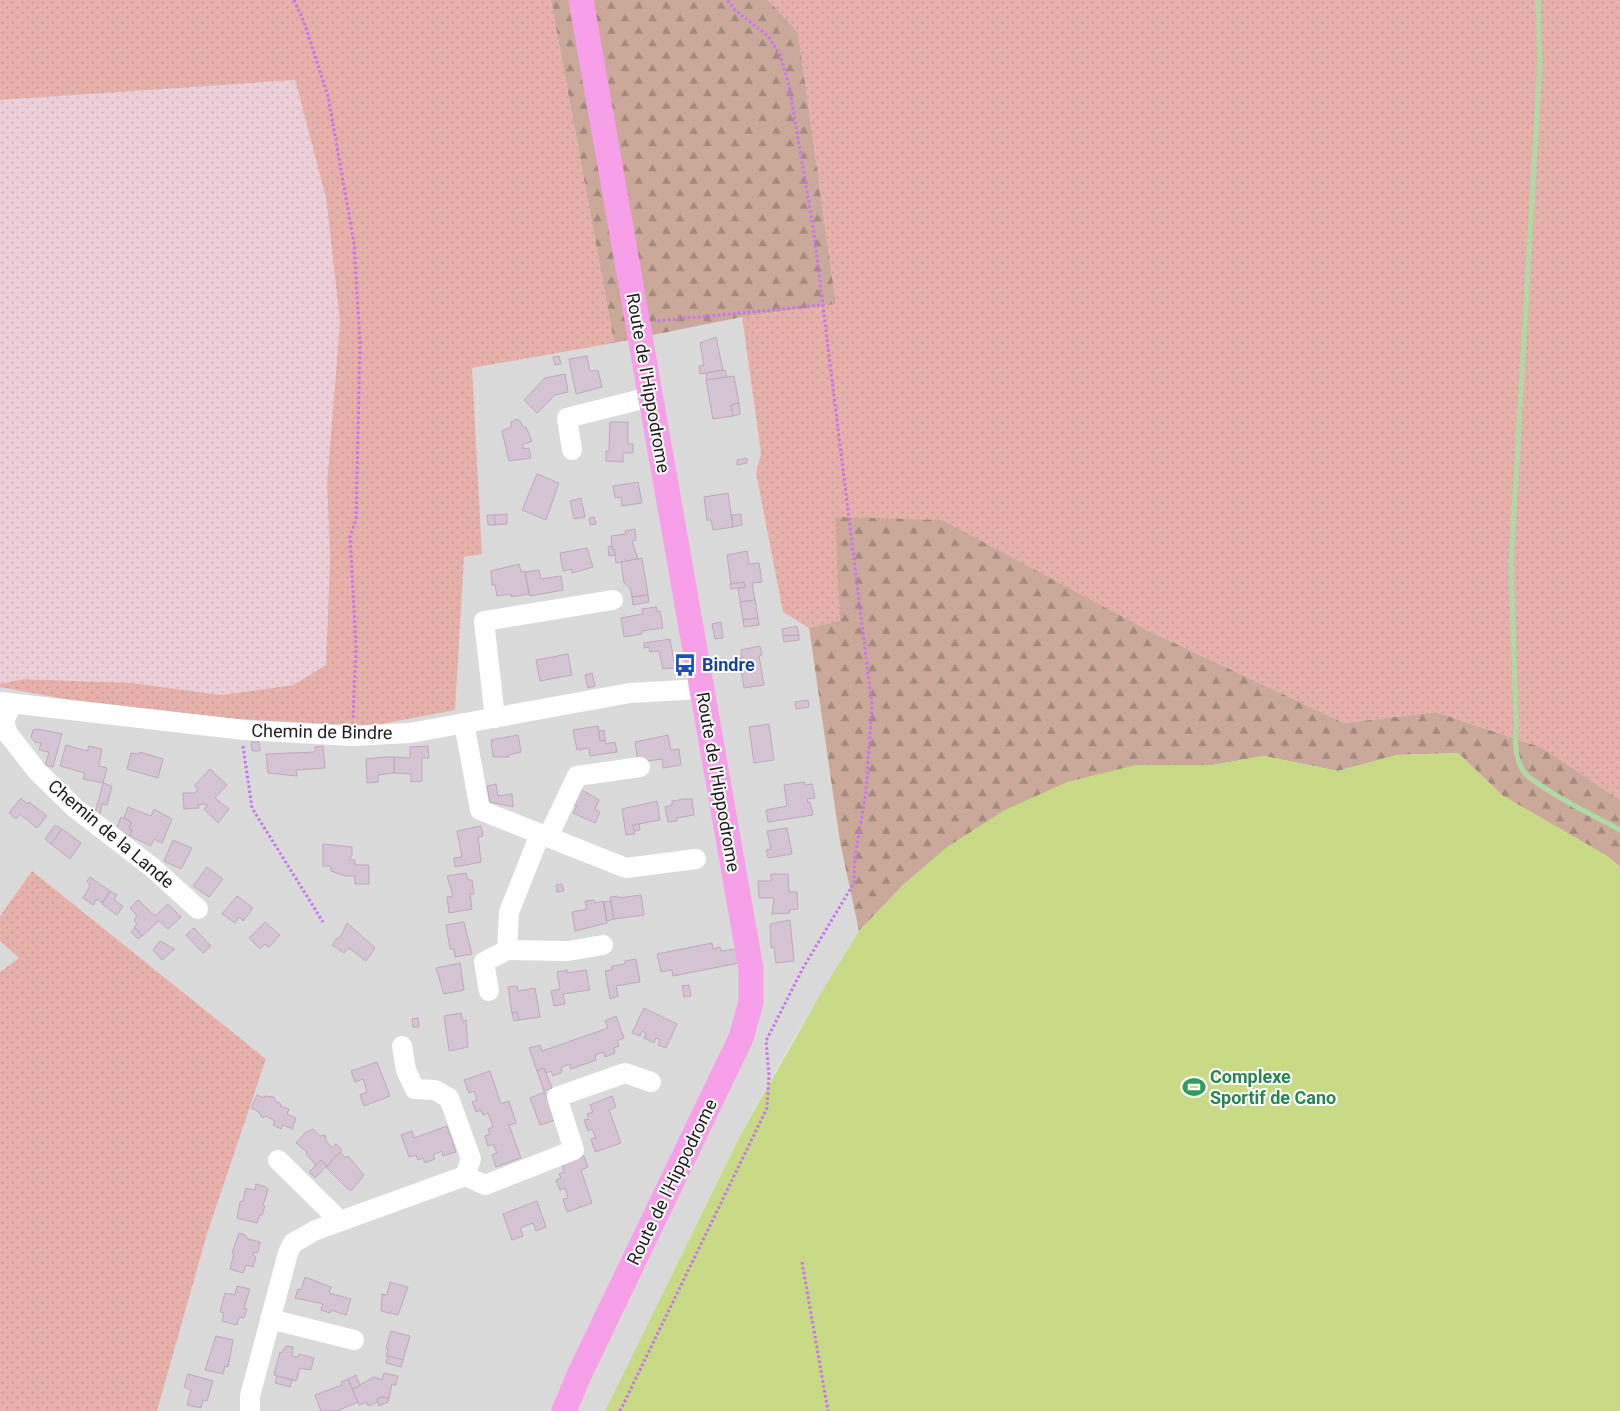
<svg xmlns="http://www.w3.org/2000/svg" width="1620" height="1411" font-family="Roboto,sans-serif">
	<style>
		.residential { fill: #dbdadb }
		.farmland { fill: url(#farmland-dots) }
		.grass { fill: url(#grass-dots) }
		.forest { fill: url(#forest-firs) }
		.pitch { fill: #c8da85 }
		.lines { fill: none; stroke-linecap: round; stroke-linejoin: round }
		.stream { stroke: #afdaa6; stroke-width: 5 }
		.building { fill: #d4c4d4; stroke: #bfa7be }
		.path { stroke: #cb6ff3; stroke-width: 3; stroke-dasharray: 2.5 2.5; stroke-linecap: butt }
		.minor { stroke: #fff; stroke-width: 20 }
		.major { stroke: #f79fe9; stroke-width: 25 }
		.labels { text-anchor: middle; stroke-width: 4; stroke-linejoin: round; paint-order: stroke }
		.street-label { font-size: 18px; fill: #1d1d1d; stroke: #fff }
		.transit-label { font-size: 18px; font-weight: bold; fill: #164399; stroke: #fff; text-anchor: start }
		.leisure-label { font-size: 18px; font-weight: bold; fill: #27864d; stroke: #fff; text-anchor: start }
	</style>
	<defs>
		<pattern id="farmland-dots" width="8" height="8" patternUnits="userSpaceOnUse" patternTransform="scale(1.25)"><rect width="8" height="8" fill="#eccfd9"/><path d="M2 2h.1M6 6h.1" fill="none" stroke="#cab1ba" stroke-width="1.8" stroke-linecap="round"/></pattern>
		<pattern id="grass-dots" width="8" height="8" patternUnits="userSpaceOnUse" patternTransform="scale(1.25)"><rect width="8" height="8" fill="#e6b1ab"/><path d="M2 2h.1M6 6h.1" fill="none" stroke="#c59893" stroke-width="1.8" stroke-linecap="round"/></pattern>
		<pattern id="forest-firs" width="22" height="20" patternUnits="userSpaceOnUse" patternTransform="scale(1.25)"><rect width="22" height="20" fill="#cba99a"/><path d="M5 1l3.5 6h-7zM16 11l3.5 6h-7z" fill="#a4897d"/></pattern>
	</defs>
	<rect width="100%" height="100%" fill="#eee3eb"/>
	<g class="residential">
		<polygon points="742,317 761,453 756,473 783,612 809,628 840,842 859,931 793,1040 741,1134 605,1411 157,1411 207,1234 266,1059 32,871 0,916 0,687 64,699 454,710 464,557 482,553 471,368 627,341"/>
		<polygon points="0,941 19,958 0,972"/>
	</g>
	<polygon class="farmland" points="295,79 326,198 340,322 327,483 330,557 326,665 293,685 221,695 132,683 23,679 0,684 0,100"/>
	<g class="grass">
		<polygon points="0,0 551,0 614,343 472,368 482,554 464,557 455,710 371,726 237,719 64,699 0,687 0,684 23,679 132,683 221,695 293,685 326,665 330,557 327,483 340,322 326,198 295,80 0,100"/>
		<polygon points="768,0 1620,0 1620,800 1543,748 1436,712 1344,723 1145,629 840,622 809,628 783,612 756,473 761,453 742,317 836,304 798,32"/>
		<polygon points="32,871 266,1059 207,1234 157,1411 0,1411 0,972 19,958 0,941 0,916"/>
	</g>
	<g class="forest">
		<polygon points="551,0 768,0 798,32 836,304 742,317 614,343"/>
		<polygon points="835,517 942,520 1145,629 1344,723 1436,712 1543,748 1620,800 1620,867 1607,856 1503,796 1458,753 1397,755 1338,771 1264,756 1213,765 1136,765 905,883 859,931 840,842 809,628 840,621"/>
	</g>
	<polygon class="pitch" points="1458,753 1503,796 1607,856 1620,867 1620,1411 605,1411 741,1134 821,993 859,931 905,883 947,847 1005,810 1067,782 1136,765 1213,765 1264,756 1338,771 1397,755"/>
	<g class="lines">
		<path class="stream" d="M1538,0L1540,62L1511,563L1516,724C1515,740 1514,758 1524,772C1535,787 1600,819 1620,830"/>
	</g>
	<g class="building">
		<polygon points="716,337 723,370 700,374 699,366 704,365 700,343"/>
		<polygon points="559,356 561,364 555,365 553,357"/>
		<polygon points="587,356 590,371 598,370 602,387 576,394 569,359"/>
		<polygon points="725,370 727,377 707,380 706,373"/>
		<polygon points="565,374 568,392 555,395 537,413 524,400 545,378"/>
		<polygon points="734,376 739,403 731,405 733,416 713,419 706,380"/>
		<polygon points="739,403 740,414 733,416 731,405"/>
		<polygon points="517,419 520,421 524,428 526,427 532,441 522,445 524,449 529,448 531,458 509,461 502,431 511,427 511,422"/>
		<polygon points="610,422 628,422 628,444 633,444 633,453 623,453 623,462 606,461 606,451 609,451"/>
		<polygon points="747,458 747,463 737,465 737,460"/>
		<polygon points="537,474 559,483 546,520 522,510"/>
		<polygon points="638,482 642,503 622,506 621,497 615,498 613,486"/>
		<polygon points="728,493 733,527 713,530 711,520 707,520 704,497"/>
		<polygon points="581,498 585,517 574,519 570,501"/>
		<polygon points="507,514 507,524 495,525 494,515"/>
		<polygon points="741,514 742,525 733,527 732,515"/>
		<polygon points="487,515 494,515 495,525 488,525"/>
		<polygon points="594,517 596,524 590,525 589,518"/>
		<polygon points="635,529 636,540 632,541 638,559 616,563 614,549 612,549 611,536 626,534 625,531"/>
		<polygon points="611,546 612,549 614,549 615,555 609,556 608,547"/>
		<polygon points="587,548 593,567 572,573 571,569 563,571 560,553"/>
		<polygon points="747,551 749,564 759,563 762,582 752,583 755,600 740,602 738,588 745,587 744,582 731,584 727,555"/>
		<polygon points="642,558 648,595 632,597 630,588 624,583 621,562"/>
		<polygon points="519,564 521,572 525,571 529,594 511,597 511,594 497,596 495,585 492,585 491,571"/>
		<polygon points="539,570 541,579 561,576 563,590 530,596 525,572"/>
		<polygon points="744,582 745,587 731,589 730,584"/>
		<polygon points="648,595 649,602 633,605 632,597"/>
		<polygon points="755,600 758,618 743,620 740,602"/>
		<polygon points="657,607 657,612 660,611 663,628 642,631 642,634 624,637 621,618 643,614 642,609"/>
		<polygon points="758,618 759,625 744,627 743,620"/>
		<polygon points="721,622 723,638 715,639 712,624"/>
		<polygon points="797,626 799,635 783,636 782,629"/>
		<polygon points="799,635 799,640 784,642 783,636"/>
		<polygon points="670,639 675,668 663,669 659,651 650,652 649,647 644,648 644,643"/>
		<polygon points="760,646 762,655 759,656 764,685 744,688 739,658 742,658 741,650"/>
		<polygon points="568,654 572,675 540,681 536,660"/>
		<polygon points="592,673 595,686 588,688 585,675"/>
		<polygon points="808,700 809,707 796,709 795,702"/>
		<polygon points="769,724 774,760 754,763 749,727"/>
		<polygon points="598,726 600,741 605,740 606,744 615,742 617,752 590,756 589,748 577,750 573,730"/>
		<polygon points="39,729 62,734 53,767 45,765 49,752 39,750 41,743 35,742 31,737 33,730"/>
		<polygon points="604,730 605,740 600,741 599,731"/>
		<polygon points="518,735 521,752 509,755 509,757 493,757 491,740"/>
		<polygon points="668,735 671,750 679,749 681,765 663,768 662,759 638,762 635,742"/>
		<polygon points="251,742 259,742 260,751 252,751"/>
		<polygon points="66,745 87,751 89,746 102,749 99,766 107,768 103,783 83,779 85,773 60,766"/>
		<polygon points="323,746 325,768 296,770 297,776 268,773 266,754 315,752 315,747"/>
		<polygon points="428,746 429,758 422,758 422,781 411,782 411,774 394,773 394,757 410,758 410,747"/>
		<polygon points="140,752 163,759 158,778 127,769 131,753 139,754"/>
		<polygon points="386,757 394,757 394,773 378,775 378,782 367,783 366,759"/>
		<polygon points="210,769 227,785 215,798 229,809 218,823 204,809 207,806 204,804 198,805 199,808 184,809 183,793 195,793 198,789 194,786"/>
		<polygon points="804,782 805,785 812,784 815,798 807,799 808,803 810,802 813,815 768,822 766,810 787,806 784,785"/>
		<polygon points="103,783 112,786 107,805 102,804 100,814 95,813"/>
		<polygon points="496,784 498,796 512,794 513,807 490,802 487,786"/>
		<polygon points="577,787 599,800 595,809 600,812 595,823 573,813 577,806 569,803"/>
		<polygon points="21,798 27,804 29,802 47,816 37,828 20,814 16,819 9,813"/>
		<polygon points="685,799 692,799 694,815 677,818 677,821 668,822 665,807 672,805 672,801"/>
		<polygon points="657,801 660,820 633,825 635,834 626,835 622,809"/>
		<polygon points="128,807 151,816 154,809 172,819 162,843 154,839 151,846 130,836 132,830 129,829 131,822 124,818"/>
		<polygon points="121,817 131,822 129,829 132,830 130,836 116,830"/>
		<polygon points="639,824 640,830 634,831 633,825"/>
		<polygon points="55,825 62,829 51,844 45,839"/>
		<polygon points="481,826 483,836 478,837 481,862 455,867 454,858 462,857 457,831"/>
		<polygon points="787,828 792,854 768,858 766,850 771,849 767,831"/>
		<polygon points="62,829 81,843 70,859 51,844"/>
		<polygon points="173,840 192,848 181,869 164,861"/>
		<polygon points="323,844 352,847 352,855 349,860 355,860 355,865 369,865 369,884 355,884 355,876 345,876 331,871 331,866 323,866"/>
		<polygon points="207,867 223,879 209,897 193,886"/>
		<polygon points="466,873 468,880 472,880 474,894 470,894 472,909 449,913 447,897 453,896 447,876"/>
		<polygon points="771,874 788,874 789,892 797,892 798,909 789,910 790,913 772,914 774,898 759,898 758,881 771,881"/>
		<polygon points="90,877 110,891 102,903 97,899 93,905 83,898 90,886 87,881"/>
		<polygon points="562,884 564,891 557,892 556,885"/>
		<polygon points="110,891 117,895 114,900 123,906 117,915 102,904"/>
		<polygon points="641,895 644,915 614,919 610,897 618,896 619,898"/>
		<polygon points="237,896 253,908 243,921 239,917 235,923 222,914"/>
		<polygon points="138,900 155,916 168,904 181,917 168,929 159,921 142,936 134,927 137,924 134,920 137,916 130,908"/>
		<polygon points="594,900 595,903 603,901 607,923 575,931 572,912 587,909 585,901"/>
		<polygon points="611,901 614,919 607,921 604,902"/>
		<polygon points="790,920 794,961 776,963 774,947 771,948 770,924"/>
		<polygon points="265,922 280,935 269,947 265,944 260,949 249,938"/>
		<polygon points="464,922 472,954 455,957 454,949 450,949 446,925"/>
		<polygon points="347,923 375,948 366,961 349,948 344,953 332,945 338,937 340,938"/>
		<polygon points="135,928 142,936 138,939 131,932"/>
		<polygon points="194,928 211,946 203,953 186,935"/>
		<polygon points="160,941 175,949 162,960 153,950"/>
		<polygon points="712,943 713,949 720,947 721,951 736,949 739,963 673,976 672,970 661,972 657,954"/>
		<polygon points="636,959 640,982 616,986 618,996 610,999 605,971 612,970 612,966 625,964 625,961"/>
		<polygon points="460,963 464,990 444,994 436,968"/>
		<polygon points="567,970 567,973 586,970 590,990 563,994 565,1004 554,1006 551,991 560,989 557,972"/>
		<polygon points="689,985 691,996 684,997 682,986"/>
		<polygon points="517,986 518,991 535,988 540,1017 519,1020 517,1012 512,1013 508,987"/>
		<polygon points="644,1008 677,1024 666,1048 658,1045 660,1040 656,1038 654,1043 644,1038 646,1033 642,1031 640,1036 632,1033"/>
		<polygon points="517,1012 519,1020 514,1021 512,1013"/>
		<polygon points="461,1013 463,1021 466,1020 468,1047 449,1051 444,1016"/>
		<polygon points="616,1016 624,1038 617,1041 619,1046 614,1048 615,1053 605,1057 604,1052 595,1055 596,1060 571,1069 569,1064 561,1068 562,1072 553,1076 551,1071 546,1073 544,1068 537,1071 529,1048 540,1045 542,1051 608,1028 605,1021"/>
		<polygon points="418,1018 419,1027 413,1027 412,1019"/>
		<polygon points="377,1062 390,1096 364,1106 360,1095 367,1092 363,1079 355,1082 351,1071"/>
		<polygon points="544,1068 552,1088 544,1091 537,1071"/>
		<polygon points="490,1071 501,1104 509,1101 516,1123 509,1125 521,1158 496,1167 492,1155 497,1153 493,1144 488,1146 485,1136 490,1134 488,1129 493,1127 488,1113 483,1115 481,1110 476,1112 472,1102 477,1100 474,1091 469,1093 464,1080"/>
		<polygon points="545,1092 555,1120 540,1125 530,1098"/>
		<polygon points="257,1095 264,1098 265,1096 274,1097 275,1101 281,1104 280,1106 289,1109 287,1114 296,1118 292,1129 283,1125 281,1129 273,1125 275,1121 266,1116 262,1118 259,1112 251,1108"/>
		<polygon points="612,1096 616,1107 609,1110 621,1143 595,1152 591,1139 596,1138 592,1129 588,1131 584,1120 589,1119 587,1114 593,1112 590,1105"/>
		<polygon points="447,1126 456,1152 443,1156 442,1151 433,1155 435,1159 425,1163 423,1158 418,1160 416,1155 409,1157 401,1135 412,1131 414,1138"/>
		<polygon points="313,1129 320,1136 325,1135 326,1141 332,1148 336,1144 342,1150 327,1166 321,1160 316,1165 306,1154 307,1152 296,1143 305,1133"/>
		<polygon points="340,1152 346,1158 348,1156 364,1175 352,1190 349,1190 326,1167"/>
		<polygon points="584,1156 588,1167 581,1170 592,1203 567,1212 563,1199 568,1198 565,1188 560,1190 556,1180 561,1178 559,1174 564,1172 562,1164"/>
		<polygon points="321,1160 327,1166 315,1178 309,1172"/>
		<polygon points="256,1184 266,1187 268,1190 263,1205 265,1206 262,1215 260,1215 257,1223 237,1218 240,1202 243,1201 246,1188 255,1190"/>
		<polygon points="537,1201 546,1227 536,1231 533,1223 520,1228 523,1236 512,1240 503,1214"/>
		<polygon points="239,1233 245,1235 248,1239 260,1242 258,1252 252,1253 256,1258 253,1267 246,1265 243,1273 230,1269 234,1253 232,1253"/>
		<polygon points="305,1277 331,1287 329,1293 351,1299 346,1315 331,1310 330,1313 321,1310 323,1304 295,1298 298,1289 301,1290"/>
		<polygon points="390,1282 408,1287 398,1315 381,1311 382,1294 387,1295"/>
		<polygon points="237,1286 250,1289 244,1308 247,1309 244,1318 239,1317 237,1325 222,1321 224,1313 220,1312 225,1293 235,1295"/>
		<polygon points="391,1331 410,1336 403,1360 386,1356 388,1349 386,1348"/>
		<polygon points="216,1336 233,1340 228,1367 225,1366 223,1374 205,1370"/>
		<polygon points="286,1346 293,1347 292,1356 298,1357 299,1354 314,1358 311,1370 300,1368 296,1381 274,1375 280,1352 282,1353"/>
		<polygon points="388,1356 403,1360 401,1367 386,1363"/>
		<polygon points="384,1373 398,1376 396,1385 392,1384 389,1398 382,1397 377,1399 378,1402 368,1406 367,1402 359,1405 352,1389 374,1377 382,1380"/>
		<polygon points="188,1374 213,1381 207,1401 203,1400 201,1408 187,1405 191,1390 184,1387"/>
		<polygon points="356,1375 360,1386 352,1389 348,1379"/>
		<polygon points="277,1376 292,1380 290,1387 275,1383"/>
		<polygon points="348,1379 358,1402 337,1411 321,1411 315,1395 342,1385 341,1382"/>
		<polygon points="382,1397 389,1398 388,1402 379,1406 377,1399"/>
	</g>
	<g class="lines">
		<g class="path">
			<polyline points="294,0 304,22 328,96 354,243 360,343 356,520 350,536 356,646 353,720"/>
			<polyline points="658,321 823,305"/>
			<polyline points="243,746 252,808 323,922"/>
			<polyline points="802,1262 828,1411"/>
			<polyline points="620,1411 767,1108 769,1075 766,1041 803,968 854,883 855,857 866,792 872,706 814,233 789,85 780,55 768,36 735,10 727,0"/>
		</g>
		<g class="minor">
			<polyline points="572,450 567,418 650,397"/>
			<polyline points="0,702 244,730 352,736 410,733 630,693 701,689"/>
			<polyline points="11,705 4,722 8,734 37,771 75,808 153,868 198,909"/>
			<polyline points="495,718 484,621 613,600"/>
			<polyline points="464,723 480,810 626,868 696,859"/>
			<polyline points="548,837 577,776 640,767"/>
			<polyline points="507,950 568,951 603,945"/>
			<polyline points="489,991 484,962 507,950 509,912 540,834"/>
			<polyline points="402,1046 406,1070 415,1089 435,1090 449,1098 471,1159 465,1176"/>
			<polyline points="278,1160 340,1221"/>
			<polyline points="270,1319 354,1340"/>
			<polyline points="250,1411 250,1396 288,1253 293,1243 316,1230 465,1176 485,1185 574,1150 557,1097 625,1073 651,1082"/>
		</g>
		<polyline class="major" points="564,1411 579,1375 741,1038 751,1002 751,969 581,0"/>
	</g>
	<defs>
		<symbol id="bus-bare" viewBox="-9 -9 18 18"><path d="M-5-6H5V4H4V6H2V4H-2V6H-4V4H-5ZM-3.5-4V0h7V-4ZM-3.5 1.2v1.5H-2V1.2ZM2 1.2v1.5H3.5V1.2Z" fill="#1a4fb4" stroke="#fff" stroke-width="2.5" paint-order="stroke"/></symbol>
		<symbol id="stadium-bare" viewBox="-9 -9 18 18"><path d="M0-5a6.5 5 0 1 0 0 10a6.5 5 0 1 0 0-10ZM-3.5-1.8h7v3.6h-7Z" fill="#2e9e5b" stroke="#fff" stroke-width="2.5" paint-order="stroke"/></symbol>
	</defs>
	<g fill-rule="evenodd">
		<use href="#bus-bare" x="669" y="649" width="32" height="32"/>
		<use href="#stadium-bare" x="1178" y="1071" width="32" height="32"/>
	</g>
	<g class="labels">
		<g class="street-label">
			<text transform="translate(648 383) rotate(80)" y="6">Route de l'Hippodrome</text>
			<text transform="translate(322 732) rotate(1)" y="6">Chemin de Bindre</text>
			<text transform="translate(718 782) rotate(80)" y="6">Route de l'Hippodrome</text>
			<text transform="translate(111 834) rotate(40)" y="6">Chemin de la Lande</text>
			<text transform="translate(672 1182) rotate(-64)" y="6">Route de l'Hippodrome</text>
		</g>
		<g class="transit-label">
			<text x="702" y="671">Bindre</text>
		</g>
		<g class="leisure-label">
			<text x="1210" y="1083">Complexe<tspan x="1210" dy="21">Sportif de Cano</tspan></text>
		</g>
	</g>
</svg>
